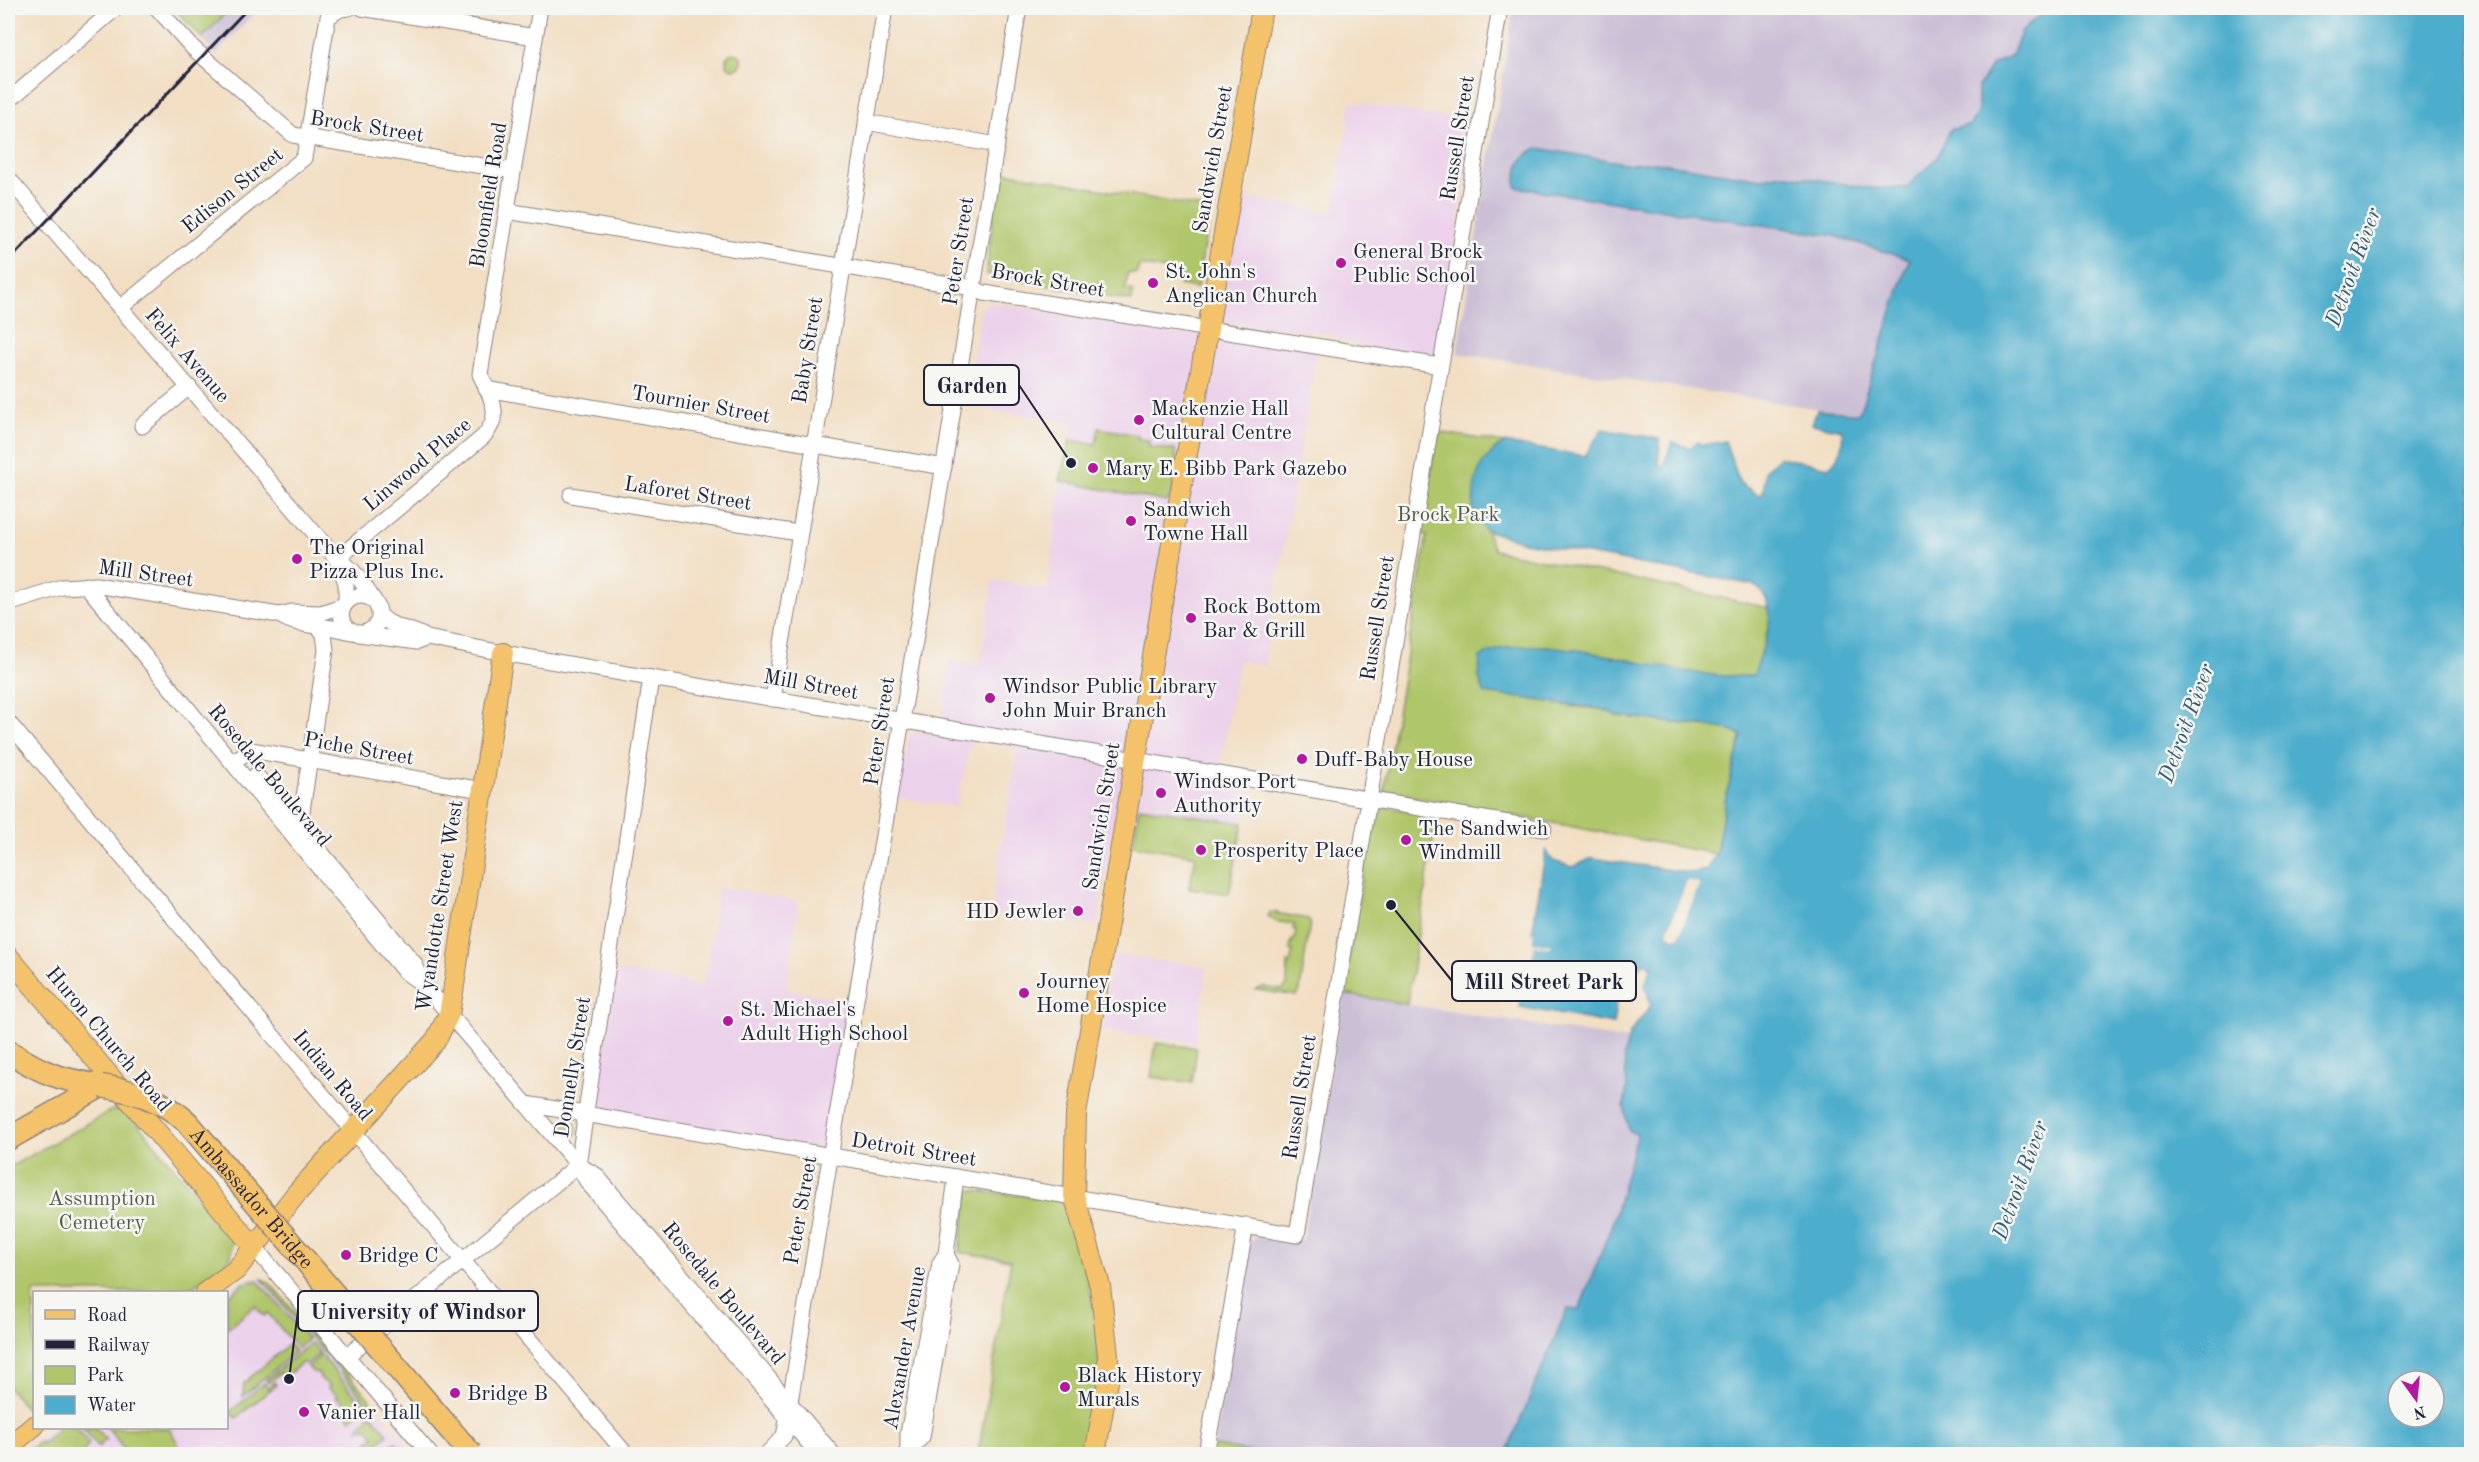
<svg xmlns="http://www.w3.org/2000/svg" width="2479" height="1462" font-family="'Old Standard TT',serif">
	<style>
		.built { fill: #ecd1ea }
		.industrial { fill: #cbbfd5 }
		.green { fill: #b0c66b; stroke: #697453; stroke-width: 1.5 }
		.water { fill: #4dadcc; stroke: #386884; stroke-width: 1.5; fill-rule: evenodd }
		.pier { fill: #f2dec2; fill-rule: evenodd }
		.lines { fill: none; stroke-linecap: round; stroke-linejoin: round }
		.minor-casing { stroke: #8a807e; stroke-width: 17 }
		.major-casing { stroke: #8a807e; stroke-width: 22 }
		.highway-casing { stroke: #8a807e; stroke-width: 25 }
		.minor { stroke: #fff; stroke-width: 15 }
		.major { stroke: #f4c26a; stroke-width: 20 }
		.highway { stroke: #f4c26a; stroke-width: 22 }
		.rail { stroke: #22223b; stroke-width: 3 }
		.highway-bridge-casing { stroke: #8a807e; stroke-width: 25; stroke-linecap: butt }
		.highway-bridge { stroke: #f4c26a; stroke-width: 22 }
		.poi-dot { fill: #b5179e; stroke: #f6f6f2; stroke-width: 2 }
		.labels { text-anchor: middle; stroke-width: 5; stroke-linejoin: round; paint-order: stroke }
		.street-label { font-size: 21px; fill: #22223b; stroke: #f6f6f2 }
		.poi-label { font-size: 21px; fill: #22223b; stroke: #f6f6f2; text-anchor: start }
		.park-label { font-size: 21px; fill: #545b4c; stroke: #f6f6f2 }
		.water-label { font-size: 22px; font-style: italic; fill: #335a75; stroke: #f6f6f2 }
		.leader { fill: none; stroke: #22223b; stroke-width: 2 }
		.callout-dot { fill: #22223b; stroke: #f6f6f2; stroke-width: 2 }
		.callout { fill: #f6f6f2; stroke: #22223b; stroke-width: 2 }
		.callout-label { font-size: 22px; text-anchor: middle; font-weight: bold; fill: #22223b }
	</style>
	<rect width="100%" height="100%" fill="#f6f6f2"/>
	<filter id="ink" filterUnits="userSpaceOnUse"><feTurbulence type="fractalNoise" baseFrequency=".0167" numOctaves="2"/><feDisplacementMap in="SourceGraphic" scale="12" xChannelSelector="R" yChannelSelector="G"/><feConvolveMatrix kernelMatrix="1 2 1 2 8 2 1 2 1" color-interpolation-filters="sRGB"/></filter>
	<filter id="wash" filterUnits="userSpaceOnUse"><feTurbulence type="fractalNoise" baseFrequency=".008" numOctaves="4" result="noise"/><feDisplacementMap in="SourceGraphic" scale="24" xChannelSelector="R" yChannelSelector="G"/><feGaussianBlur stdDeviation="1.35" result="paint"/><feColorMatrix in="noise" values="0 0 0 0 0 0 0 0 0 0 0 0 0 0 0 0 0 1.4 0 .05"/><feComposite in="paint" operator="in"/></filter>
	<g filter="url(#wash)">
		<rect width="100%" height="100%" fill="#f2dec2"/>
		<g class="built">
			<polygon points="1351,102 1474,121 1438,354 1428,356 1346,343 1331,334 1231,323 1223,318 1220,312 1242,197 1334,213"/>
			<polygon points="991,302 1171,334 1225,334 1318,344 1264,666 1239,660 1218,778 1248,784 1243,823 1139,807 1135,832 1112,829 1097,926 993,912 995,884 1018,748 972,740 956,807 896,797 910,735 919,731 939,735 951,661 980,665 993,580 1048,590 1060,481 1073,423 965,406 981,307"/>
			<polygon points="719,887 799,902 786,989 850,1000 827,1141 817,1147 606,1113 597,1104 617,970 703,985"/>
			<polygon points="1114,954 1207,967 1196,1043 1099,1030"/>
			<polygon points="252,1277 269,1282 416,1454 17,1454 52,1428 226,1428 225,1292 241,1281"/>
		</g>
		<g class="industrial">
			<polygon points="230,8 259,8 215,55 202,38"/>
			<polygon points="1514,8 2048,8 2022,31 2012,55 1992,65 1979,87 1978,111 1970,125 1950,130 1937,158 1907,188 1871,188 1781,174 1761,179 1655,162 1630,164 1539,148 1515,171 1516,187 1835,236 1909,258 1859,415 1457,353"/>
			<polygon points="1343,994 1628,1040 1624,1055 1627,1088 1624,1105 1637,1134 1614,1219 1579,1310 1566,1309 1506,1454 1261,1454 1214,1446 1249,1242 1257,1236 1268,1234 1303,1240"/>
		</g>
		<g class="green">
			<polygon points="174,8 230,8 202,38"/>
			<circle cx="734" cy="61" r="8"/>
			<polygon points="999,171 1210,209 1197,288 1179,285 1180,280 1165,277 1166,270 1140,265 1136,274 1128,273 1125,289 1133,291 1132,301 986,274"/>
			<polygon points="1099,428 1138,435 1137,439 1149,440 1149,447 1175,450 1177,461 1173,492 1167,502 1060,481 1070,440 1096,444"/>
			<path d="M1438,432L1504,443L1494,450L1473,517L1486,530L1494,550L1770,608V622L1755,675C1705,682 1657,666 1609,656C1588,652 1566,650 1545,646L1556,705L1602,709L1618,716L1728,729L1742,734L1726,797L1716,854L1384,791L1427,536L1419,534Z"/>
			<polygon points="1139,807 1243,823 1229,894 1189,888 1196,856 1133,845"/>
			<polygon points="1384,807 1437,815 1407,1004 1343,994 1373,815"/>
			<polygon points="1270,912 1308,919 1310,922 1300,990 1297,996 1256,990 1263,987 1283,990 1287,985 1288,963 1290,963 1293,951 1290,950 1291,941 1294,941 1296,930 1293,929 1294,924 1274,921 1268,916"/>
			<polygon points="1156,1043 1197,1048 1192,1083 1151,1077"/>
			<polygon points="112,1110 128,1112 232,1237 231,1258 186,1292 34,1292 34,1410 30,1413 8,1387 8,1168"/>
			<circle cx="568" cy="1129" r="9"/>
			<polygon points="969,1190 1055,1199 1065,1202 1070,1208 1098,1321 1099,1384 1087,1454 978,1454 1011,1260 959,1252"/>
			<polygon points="261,1278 269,1282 330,1353 326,1355"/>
			<polygon points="257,1280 308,1339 298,1349 268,1313 264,1316 255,1306 227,1329 227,1297 244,1283"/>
			<polygon points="311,1343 320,1353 306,1365 303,1362 285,1377 280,1373 268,1383 266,1380"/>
			<polygon points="289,1344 295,1352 243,1396 244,1383"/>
			<polygon points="321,1355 365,1407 351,1419 344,1411 345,1404 336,1397 338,1395 328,1388 330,1386 320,1378 319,1373 313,1372 308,1367"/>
			<polygon points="333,1356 371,1401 368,1405 329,1357"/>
			<polygon points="274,1382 276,1385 236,1418 230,1412 264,1383 268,1388"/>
			<polygon points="371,1414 388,1434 375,1445 370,1445 367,1443 374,1437 367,1428 358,1429"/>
			<polygon points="59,1428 77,1428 89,1443 82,1454 23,1454 40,1442 42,1444"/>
			<polygon points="83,1428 96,1428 106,1440 98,1447"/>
			<polygon points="108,1428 169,1428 184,1454 128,1454"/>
			<polygon points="395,1442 406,1454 380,1454"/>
			<polygon points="1214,1446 1261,1454 1213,1454"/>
		</g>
		<path class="water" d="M2048,8H2471V1454H1506L1567,1309L1579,1310L1614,1219L1637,1134L1629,1131L1624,1105L1627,1088L1624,1055L1630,1033L1651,1005L1645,985L1652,966L1645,962L1619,985L1613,1024L1520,1007L1525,976L1545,979V977L1529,973L1531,962L1547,964V961L1532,959L1534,946L1550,948V946L1533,942L1534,934L1532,933L1546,850L1553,861L1573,867L1592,858L1691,873L1706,870L1716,854L1726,797L1742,735L1728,729L1618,716L1602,709L1484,693L1479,678L1480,657C1542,620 1677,686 1754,675C1763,646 1784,606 1754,585L1524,542L1486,530L1473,517C1474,483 1473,464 1504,443L1585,456L1602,429L1660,439L1659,465L1664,467L1672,442L1690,448L1697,442L1703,445L1725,441L1740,483L1760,496L1764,490L1765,470L1779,457L1829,467C1840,459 1844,443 1842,430L1812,424L1817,410L1859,414L1909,259L1835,236L1516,187C1515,169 1521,155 1538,148L1630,164L1655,162L1761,179L1781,174L1871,188H1906L1937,158L1950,130L1970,125L1978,111V87L1992,65L2012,55L2022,31ZM1687,880L1700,883L1679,937L1673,938L1667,931ZM2398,1381H2434V1417H2398Z"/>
		<g class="pier">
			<path d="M1687,880L1700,883L1679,937L1673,938L1667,931ZM1689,884L1696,885L1677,934L1674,935L1671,931Z"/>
			<polygon points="1532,933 1534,933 1533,942 1550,945 1550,948 1534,946 1532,959 1548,961 1547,964 1532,962 1530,973 1545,976 1545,979 1525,976"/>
		</g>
	</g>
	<g filter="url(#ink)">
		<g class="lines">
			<defs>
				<g id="minor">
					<polyline points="157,8 193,48 293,135 513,171"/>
					<polyline points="362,8 535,37"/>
					<polyline points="8,101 116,8"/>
					<polyline points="866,122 997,145"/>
					<path d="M8,178L337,559C355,568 364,586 375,602C393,631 347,648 341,615C344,597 362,590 375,602"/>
					<polyline points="507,211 973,288 984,293 1440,366"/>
					<polyline points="120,308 304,158 328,17 340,9 349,8"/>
					<polyline points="486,389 944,467"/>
					<polyline points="142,426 189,387"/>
					<polyline points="571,495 798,533"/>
					<path d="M337,559L483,437C504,414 491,399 480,374L540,8"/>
					<polyline points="337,559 346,583 346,602"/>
					<polyline points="86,585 404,971 426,987 578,1165 588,1183 818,1454"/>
					<polyline points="8,604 62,587 96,585 279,615 292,612 321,613 344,605"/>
					<path d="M279,615C300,629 327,624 351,632"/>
					<path d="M380,616C399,632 409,626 427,638L503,653L1544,829"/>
					<polyline points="359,634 417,642 427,638"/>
					<polyline points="773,699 885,8"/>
					<polyline points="8,722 626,1454"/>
					<polyline points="232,762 251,750 482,790"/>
					<polyline points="256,775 414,963 425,985"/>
					<polyline points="289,827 302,811 326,650 324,634 317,625"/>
					<polyline points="526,1104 1297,1235 1500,8"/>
					<polyline points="578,1165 596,1175 833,1454"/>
					<polyline points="254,1247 430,1454"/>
					<polyline points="347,1356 578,1165 651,678"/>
					<polyline points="908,1450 908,1434 940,1263 946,1254 956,1177"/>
					<polyline points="767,1454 784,1436 786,1426 1019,8"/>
					<polyline points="905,1454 922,1437 951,1264 946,1254"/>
					<polyline points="1206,1454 1246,1225"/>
				</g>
				<g id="major">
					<polyline points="8,956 254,1247"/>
					<polyline points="206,1292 236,1270 296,1194 436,1040 449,1014 453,992 503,653"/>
					<polyline points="8,1447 34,1426"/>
					<polyline points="1095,1454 1108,1382 1108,1355 1100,1286 1074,1195 1076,1114 1262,8"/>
				</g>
				<g id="highway">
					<path d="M8,1051C43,1074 59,1079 101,1086"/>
					<polyline points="8,1139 101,1086"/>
				</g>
			</defs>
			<use href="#minor" class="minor-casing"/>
			<use href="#major" class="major-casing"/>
			<use href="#highway" class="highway-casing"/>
			<use href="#minor" class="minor"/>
			<use href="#major" class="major"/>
			<use href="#highway" class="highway"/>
			<polyline class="rail" points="8,262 248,8"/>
			<defs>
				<g id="highway-bridge">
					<path id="s1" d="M101,1086C134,1091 162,1099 187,1122L471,1454"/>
				</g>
			</defs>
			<use href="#highway-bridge" class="highway-bridge-casing"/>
			<use href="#highway-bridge" class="highway-bridge"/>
		</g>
	</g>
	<g class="poi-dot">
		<circle cx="1341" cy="263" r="6"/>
		<circle cx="1153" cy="283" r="6"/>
		<circle cx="1139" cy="420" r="6"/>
		<circle cx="1093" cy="468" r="6"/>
		<circle cx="1131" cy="521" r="6"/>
		<circle cx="297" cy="559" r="6"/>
		<circle cx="1191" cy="618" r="6"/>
		<circle cx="990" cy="698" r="6"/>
		<circle cx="1302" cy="759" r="6"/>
		<circle cx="1161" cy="793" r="6"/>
		<circle cx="1406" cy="840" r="6"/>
		<circle cx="1201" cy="850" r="6"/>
		<circle cx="1078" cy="911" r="6"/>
		<circle cx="1024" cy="993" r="6"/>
		<circle cx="728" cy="1021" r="6"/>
		<circle cx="346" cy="1255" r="6"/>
		<circle cx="1065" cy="1387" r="6"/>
		<circle cx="455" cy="1393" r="6"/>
		<circle cx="304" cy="1412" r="6"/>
	</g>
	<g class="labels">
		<g class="street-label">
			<text transform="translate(367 126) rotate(9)" y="7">Brock Street</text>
			<text transform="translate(1457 138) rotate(-81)" y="7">Russell Street</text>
			<text transform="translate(1212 159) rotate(-80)" y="7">Sandwich Street</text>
			<text transform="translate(232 190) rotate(-39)" y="7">Edison Street</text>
			<text transform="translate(488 195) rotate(-81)" y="7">Bloomfield Road</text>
			<text transform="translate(958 251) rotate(-81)" y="7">Peter Street</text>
			<text transform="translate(1048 280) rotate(10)" y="7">Brock Street</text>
			<text transform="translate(807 350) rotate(-81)" y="7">Baby Street</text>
			<text transform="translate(188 355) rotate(49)" y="7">Felix Avenue</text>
			<text transform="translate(701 404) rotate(10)" y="7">Tournier Street</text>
			<text transform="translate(417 464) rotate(-40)" y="7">Linwood Place</text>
			<text transform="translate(688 493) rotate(9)" y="7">Laforet Street</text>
			<text transform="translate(146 573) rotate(8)" y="7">Mill Street</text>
			<text transform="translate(1377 618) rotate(-81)" y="7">Russell Street</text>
			<text transform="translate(811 684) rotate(10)" y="7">Mill Street</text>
			<text transform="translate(879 731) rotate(-81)" y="7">Peter Street</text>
			<text transform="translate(359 748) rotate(10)" y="7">Piche Street</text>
			<text transform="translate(270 775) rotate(50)" y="7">Rosedale Boulevard</text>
			<text transform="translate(1101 816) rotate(-81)" y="7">Sandwich Street</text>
			<text transform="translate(439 906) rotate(-81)" y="7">Wyandotte Street West</text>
			<text transform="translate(109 1039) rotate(50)" y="7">Huron Church Road</text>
			<text transform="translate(572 1067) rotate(-81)" y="7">Donnelly Street</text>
			<text transform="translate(333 1075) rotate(50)" y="7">Indian Road</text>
			<text transform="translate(1299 1097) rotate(-81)" y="7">Russell Street</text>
			<text transform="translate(914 1149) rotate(9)" y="7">Detroit Street</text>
			<text dy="7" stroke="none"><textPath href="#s1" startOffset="194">Ambassador Bridge</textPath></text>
			<text transform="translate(800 1210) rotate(-80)" y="7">Peter Street</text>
			<text transform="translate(724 1293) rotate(50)" y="7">Rosedale Boulevard</text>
			<text transform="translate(904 1348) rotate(-80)" y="7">Alexander Avenue</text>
		</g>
		<g class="poi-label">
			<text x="1353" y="258">General Brock<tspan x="1353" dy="24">Public School</tspan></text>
			<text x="1165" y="278">St. John's<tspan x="1165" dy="24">Anglican Church</tspan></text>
			<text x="1151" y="415">Mackenzie Hall<tspan x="1151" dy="24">Cultural Centre</tspan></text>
			<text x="1105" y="475">Mary E. Bibb Park Gazebo</text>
			<text x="1143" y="516">Sandwich<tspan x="1143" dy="24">Towne Hall</tspan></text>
			<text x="309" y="554">The Original<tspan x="309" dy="24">Pizza Plus Inc.</tspan></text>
			<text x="1203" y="613">Rock Bottom<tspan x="1203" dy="24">Bar &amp; Grill</tspan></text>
			<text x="1002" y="693">Windsor Public Library<tspan x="1002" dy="24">John Muir Branch</tspan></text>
			<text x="1314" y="766">Duff-Baby House</text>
			<text x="1173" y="788">Windsor Port<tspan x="1173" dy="24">Authority</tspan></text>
			<text x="1418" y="835">The Sandwich<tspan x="1418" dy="24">Windmill</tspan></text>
			<text x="1213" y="857">Prosperity Place</text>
			<text x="1066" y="918" text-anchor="end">HD Jewler</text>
			<text x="1036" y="988">Journey<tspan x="1036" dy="24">Home Hospice</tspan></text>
			<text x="740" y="1016">St. Michael's<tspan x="740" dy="24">Adult High School</tspan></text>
			<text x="358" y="1262">Bridge C</text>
			<text x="1077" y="1382">Black History<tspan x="1077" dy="24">Murals</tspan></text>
			<text x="467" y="1400">Bridge B</text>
			<text x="316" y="1419">Vanier Hall</text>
		</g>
		<g class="park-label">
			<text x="1448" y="521">Brock Park</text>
			<text x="102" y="1205">Assumption<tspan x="102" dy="24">Cemetery</tspan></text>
		</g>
		<g class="water-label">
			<text transform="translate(2352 267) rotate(-70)" y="8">Detroit River</text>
			<text transform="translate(2185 723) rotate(-70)" y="8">Detroit River</text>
			<text transform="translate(2019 1180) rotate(-70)" y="8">Detroit River</text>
		</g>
	</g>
	<path class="leader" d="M1071 463L1019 385M1391 905L1452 981M289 1379L298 1311"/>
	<g class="callout-dot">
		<circle cx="1071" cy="463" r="6"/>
		<circle cx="1391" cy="905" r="6"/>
		<circle cx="289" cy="1379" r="6"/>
	</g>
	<g class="callout">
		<rect x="924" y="365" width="95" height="40" rx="6"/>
		<rect x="1452" y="961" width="184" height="40" rx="6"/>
		<rect x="298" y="1291" width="240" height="40" rx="6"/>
	</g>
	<g class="callout-label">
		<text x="972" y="393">Garden</text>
		<text x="1544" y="989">Mill Street Park</text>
		<text x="418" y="1319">University of Windsor</text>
	</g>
	<rect width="2479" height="1462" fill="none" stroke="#f6f6f2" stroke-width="30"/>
	<rect x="33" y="1291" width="195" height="138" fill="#f6f6f2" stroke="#a1a1a9" stroke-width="1.5"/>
	<rect x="45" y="1310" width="30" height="9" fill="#f4c26a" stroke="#a1a1a9" stroke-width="1.5"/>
	<text x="87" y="1321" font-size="18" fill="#22223b">Road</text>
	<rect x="45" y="1340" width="30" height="9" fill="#22223b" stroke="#a1a1a9" stroke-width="1.5"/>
	<text x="87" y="1351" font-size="18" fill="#22223b">Railway</text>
	<rect x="45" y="1366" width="30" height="18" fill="#b0c66b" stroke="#a1a1a9" stroke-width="1.5"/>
	<text x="87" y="1381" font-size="18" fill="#22223b">Park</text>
	<rect x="45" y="1396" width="30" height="18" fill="#4dadcc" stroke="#a1a1a9" stroke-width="1.5"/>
	<text x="87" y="1411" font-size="18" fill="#22223b">Water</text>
	<g transform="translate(2416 1399) rotate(165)"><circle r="28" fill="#f6f6f2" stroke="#a1a1a9" stroke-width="1.5"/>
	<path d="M0-4.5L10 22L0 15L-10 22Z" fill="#b5179e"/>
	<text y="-9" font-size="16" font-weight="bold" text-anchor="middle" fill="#22223b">N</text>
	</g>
</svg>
